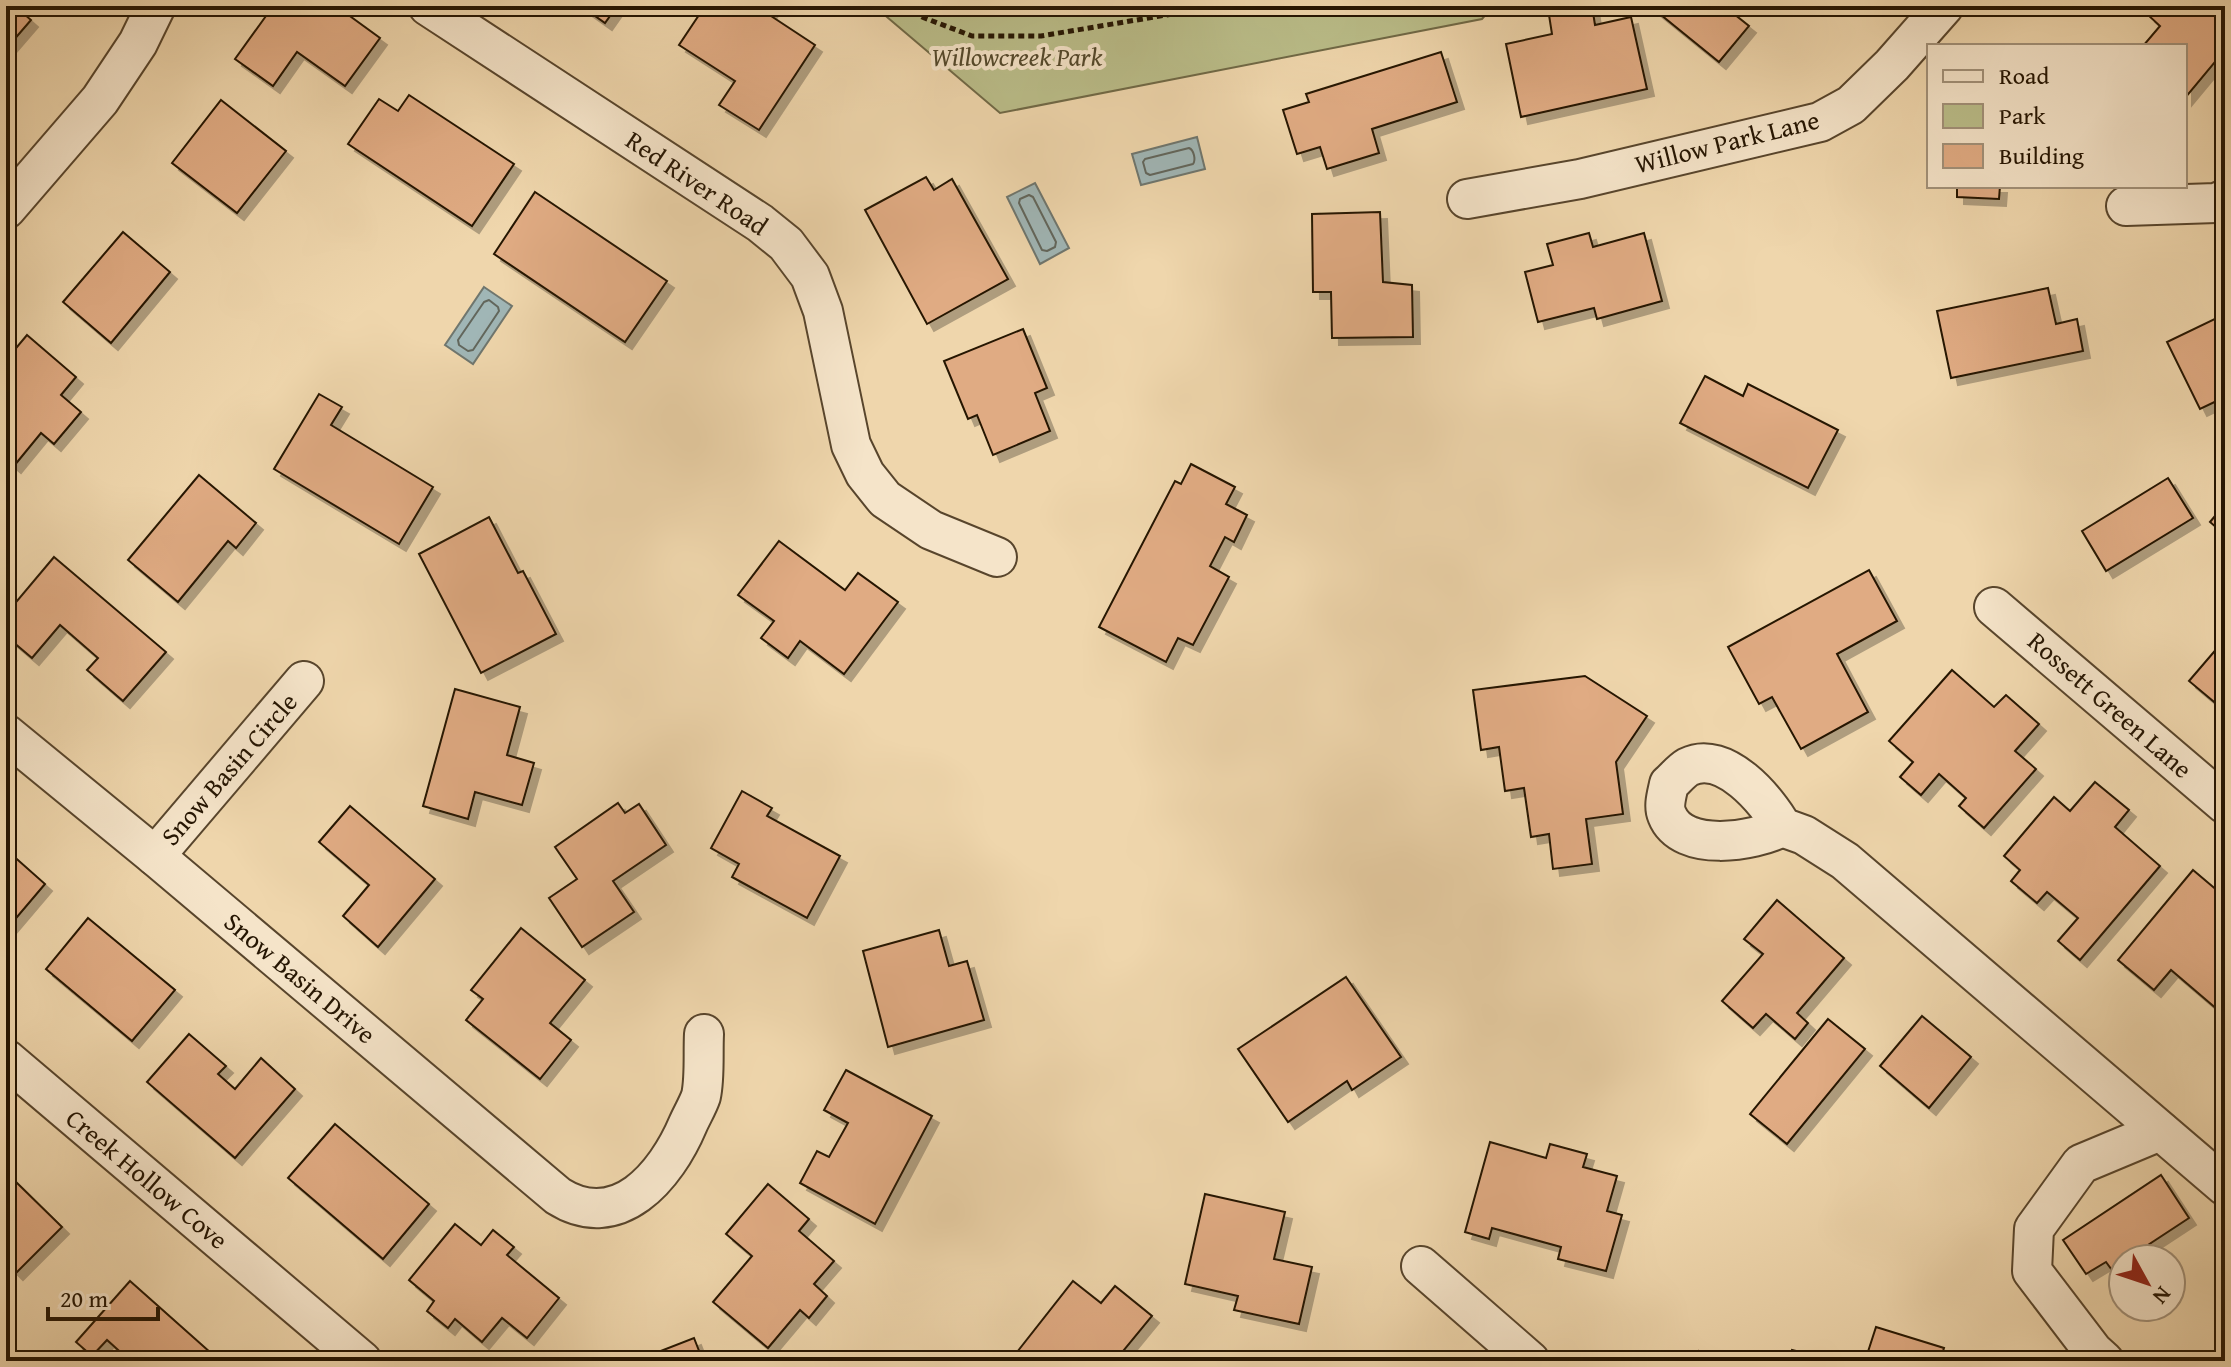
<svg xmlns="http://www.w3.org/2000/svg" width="2231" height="1367" font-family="'Gentium Book Plus',serif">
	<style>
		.green { fill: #babd89; stroke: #706946; stroke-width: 2 }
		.water { fill: #a0b6b6; stroke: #6f766e; stroke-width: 2 }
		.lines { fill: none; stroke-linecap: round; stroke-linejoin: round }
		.shore { stroke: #62665c; stroke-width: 2 }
		.building { fill: #e0ab83; stroke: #251502; stroke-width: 2; filter: url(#shadow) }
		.minor-casing { stroke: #58452c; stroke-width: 42 }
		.path { stroke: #251502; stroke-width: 5; stroke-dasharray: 6 4; stroke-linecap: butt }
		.minor { stroke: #f5e4c9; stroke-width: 38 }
		.labels { text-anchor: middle; stroke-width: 8; stroke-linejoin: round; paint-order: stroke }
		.park-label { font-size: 26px; font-style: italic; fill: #52472a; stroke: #f5e4c9 }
		.street-label { font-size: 26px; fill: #251502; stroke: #f5e4c9 }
	</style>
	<defs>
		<filter id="shadow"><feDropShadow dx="7" dy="7" stdDeviation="0" flood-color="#0004"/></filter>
	</defs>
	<rect width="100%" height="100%" fill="#efd6ac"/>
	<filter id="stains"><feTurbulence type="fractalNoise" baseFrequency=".0025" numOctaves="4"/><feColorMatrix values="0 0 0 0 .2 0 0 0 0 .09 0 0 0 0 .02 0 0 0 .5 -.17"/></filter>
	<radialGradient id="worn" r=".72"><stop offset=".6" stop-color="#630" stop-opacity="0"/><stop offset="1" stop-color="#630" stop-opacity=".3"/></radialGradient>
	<polygon class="green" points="874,6 1493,6 1482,19 1000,113"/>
	<g class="water">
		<polygon points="1197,137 1205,169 1141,185 1132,154"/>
		<polygon points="1035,183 1069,248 1040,264 1007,197"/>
		<polygon points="484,287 512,306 473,364 445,345"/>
	</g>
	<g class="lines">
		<g class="shore">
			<path d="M1189,148C1194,150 1196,160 1193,164L1150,175L1146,173L1143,162L1145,159Z"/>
			<polygon points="1029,195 1033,197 1056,242 1055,247 1047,251 1042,250 1019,203 1020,199"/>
			<polygon points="489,300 498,307 499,311 473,350 468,351 459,345 458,340 484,302"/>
		</g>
	</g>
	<g class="building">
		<polygon points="6,6 15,6 31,20 6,49"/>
		<polygon points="281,6 336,6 380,38 345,86 297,52 273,86 235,59 271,9 277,13"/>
		<polygon points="581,6 617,6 605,23"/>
		<polygon points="705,6 767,6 771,9 768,14 815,45 759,130 719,105 735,81 679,45"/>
		<polygon points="1592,6 1595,25 1631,17 1647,89 1521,117 1506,44 1552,34 1549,15"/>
		<polygon points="1650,6 1724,6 1749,26 1719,62"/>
		<polygon points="2155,6 2225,6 2225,50 2185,98 2185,46 2143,46 2160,26 2148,15"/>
		<polygon points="1441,52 1457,102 1372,129 1379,153 1327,169 1320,147 1297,154 1283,110 1309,102 1306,94"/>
		<polygon points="409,95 514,164 472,226 348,144 379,99 398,111"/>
		<polygon points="221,100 286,151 237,213 172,163"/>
		<polygon points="926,177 934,190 952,179 1008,279 927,324 865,210"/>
		<polygon points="1957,186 2000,186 1999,199 1957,197"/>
		<polygon points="535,192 667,281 625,342 494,254"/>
		<polygon points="1380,212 1383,282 1412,285 1413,337 1332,338 1331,292 1313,292 1312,214"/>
		<polygon points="123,232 170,272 111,343 63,302"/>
		<polygon points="1589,233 1593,247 1644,233 1662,301 1597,319 1594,308 1538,322 1525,272 1553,265 1547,244"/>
		<polygon points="2048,288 2056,324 2077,319 2083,351 1951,378 1937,311"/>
		<polygon points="2225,314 2225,397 2200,409 2167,342"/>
		<polygon points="1023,329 1047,388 1035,393 1050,431 993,455 977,415 968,419 944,361"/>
		<polygon points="27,335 76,377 61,395 81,412 54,444 41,433 14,466 6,459 6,360"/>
		<polygon points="1705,376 1743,396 1748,384 1838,430 1808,488 1680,423"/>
		<polygon points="319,394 342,407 331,425 433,487 399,544 274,469"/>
		<polygon points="1191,464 1235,487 1226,504 1247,515 1234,542 1225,537 1210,566 1229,577 1193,645 1178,638 1166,662 1099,627 1175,481 1181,484"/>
		<polygon points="199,475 256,523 236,548 228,541 178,602 128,560"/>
		<polygon points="2168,478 2193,518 2106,571 2082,531"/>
		<polygon points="2225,504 2225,535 2210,522"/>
		<polygon points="489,517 518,573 523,571 556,634 481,673 419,554"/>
		<polygon points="779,541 845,590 858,573 898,602 844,674 800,641 788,658 761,638 774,621 738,595"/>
		<polygon points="54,557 166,652 123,701 87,670 98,658 60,625 32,658 6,636 6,614"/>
		<polygon points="1869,570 1897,621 1837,654 1868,712 1801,749 1772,697 1759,704 1728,647"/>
		<polygon points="2225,639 2225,711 2189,681"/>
		<polygon points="1952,670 1994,707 2006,695 2039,724 2015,751 2036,769 1984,828 1959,806 1966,798 1939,774 1921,795 1900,777 1913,762 1889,741"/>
		<polygon points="1585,676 1647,716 1616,762 1623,814 1586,819 1592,864 1553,869 1549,834 1531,837 1524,788 1505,791 1499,747 1481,750 1473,690"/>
		<polygon points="455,689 520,707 507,755 534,763 522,805 475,792 468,819 423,806"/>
		<polygon points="2095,782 2129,810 2115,827 2160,866 2080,960 2058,941 2078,918 2047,892 2037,903 2011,881 2020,870 2004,856 2054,797 2070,811"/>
		<polygon points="742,791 772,808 767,816 840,856 807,918 732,877 739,864 711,848"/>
		<polygon points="618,803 625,813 639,804 666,845 613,881 634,912 582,947 549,898 577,879 555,847"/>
		<polygon points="350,806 435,879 378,947 343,916 369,885 319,842"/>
		<polygon points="10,853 45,884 6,930 6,858"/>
		<polygon points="2193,870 2225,897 2225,1016 2171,970 2154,990 2118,960"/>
		<polygon points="1777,900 1844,958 1797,1013 1808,1023 1795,1039 1766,1014 1753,1028 1722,1001 1763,954 1744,939"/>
		<polygon points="88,918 175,990 132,1041 46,969"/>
		<polygon points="521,928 585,980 550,1023 571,1040 540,1079 466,1020 483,999 471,990"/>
		<polygon points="939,930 949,966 967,961 984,1020 888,1047 863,951"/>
		<polygon points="1346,977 1401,1057 1352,1090 1347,1081 1288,1122 1238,1049"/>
		<polygon points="1922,1016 1971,1057 1929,1108 1880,1066"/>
		<polygon points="1828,1019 1865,1049 1787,1144 1750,1114"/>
		<polygon points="189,1034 226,1066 218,1074 235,1089 261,1058 295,1089 235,1158 147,1082"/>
		<polygon points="846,1070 932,1116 875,1224 800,1183 817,1151 829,1157 848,1123 824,1110"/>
		<polygon points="335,1124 429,1204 383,1259 288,1178"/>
		<polygon points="1490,1142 1546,1158 1550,1144 1587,1154 1583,1167 1617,1176 1607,1211 1622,1215 1606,1271 1558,1259 1561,1247 1492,1228 1489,1239 1465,1232"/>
		<polygon points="2161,1175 2189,1218 2148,1245 2154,1253 2145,1259 2123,1259 2123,1273 2117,1277 2106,1262 2086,1274 2063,1240"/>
		<polygon points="14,1180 62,1227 16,1273 6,1263 6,1188"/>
		<polygon points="768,1184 809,1219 799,1231 834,1261 814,1284 827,1296 809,1318 800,1310 768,1348 713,1302 752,1256 726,1234"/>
		<polygon points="1205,1194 1285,1212 1274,1259 1312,1267 1299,1324 1234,1310 1238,1296 1185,1284"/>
		<polygon points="455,1224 481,1245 493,1230 514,1247 507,1255 559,1298 527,1338 502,1318 482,1342 455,1319 448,1328 427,1311 434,1301 409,1280"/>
		<polygon points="130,1281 220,1361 124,1361 127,1358 107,1340 92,1356 76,1342"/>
		<polygon points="1073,1281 1101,1303 1115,1286 1152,1316 1115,1361 1107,1355 1102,1361 1010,1361"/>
		<polygon points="1876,1327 1944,1348 1940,1361 1865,1361"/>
		<polygon points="694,1338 703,1361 635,1361"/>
		<polygon points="1792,1350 1837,1361 1789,1361"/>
		<polygon points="1699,1351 1737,1361 1696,1361"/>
	</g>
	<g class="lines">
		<defs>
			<g id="minor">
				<polyline points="428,6 760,223 786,244 810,276 823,311 851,445 865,474 885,499 931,530 997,557"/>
				<polyline points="1467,199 1580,179 1820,122 1851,105 1892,65 1944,6"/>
				<polyline points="2126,206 2216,203 2225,199"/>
				<polyline points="6,209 100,100 138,43 156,6"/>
				<polyline points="1994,607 2225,804"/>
				<path d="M6,734L155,856L558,1196C618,1234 666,1176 688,1124C692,1115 698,1105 701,1096C705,1078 703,1053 704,1034"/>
				<path d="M1782,827C1754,842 1682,853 1667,815C1663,806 1667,794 1669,784C1675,779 1681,771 1688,767C1724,749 1767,800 1782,827L1804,835L1845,861L2225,1186"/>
				<polyline points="155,856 304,681"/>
				<polyline points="6,1059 362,1361"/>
				<polyline points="1421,1266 1530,1361"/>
				<polyline points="2104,1361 2093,1351 2032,1271 2034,1229 2081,1164 2160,1131"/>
			</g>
		</defs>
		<use href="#minor" class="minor-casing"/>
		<g class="path">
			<polyline points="905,6 922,17 972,36 1041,36 1220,6"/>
			<path d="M1329,6C1368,10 1435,23 1471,6"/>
		</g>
		<use href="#minor" class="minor"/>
	</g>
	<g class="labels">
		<g class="park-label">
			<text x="1017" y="66">Willowcreek Park</text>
		</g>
		<g class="street-label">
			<text transform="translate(1727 142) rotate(-14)" y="9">Willow Park Lane</text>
			<text transform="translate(697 183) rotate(34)" y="9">Red River Road</text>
			<text transform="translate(2110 705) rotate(41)" y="9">Rossett Green Lane</text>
			<text transform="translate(229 769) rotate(-49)" y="9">Snow Basin Circle</text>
			<text transform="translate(300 978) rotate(40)" y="9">Snow Basin Drive</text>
			<text transform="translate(147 1179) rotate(40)" y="9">Creek Hollow Cove</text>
		</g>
	</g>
	<rect width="2231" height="1367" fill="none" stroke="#efd6ac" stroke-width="32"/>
	<rect x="8" y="8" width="2215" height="1351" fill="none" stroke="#251502" stroke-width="4"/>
	<rect x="16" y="16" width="2199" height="1335" fill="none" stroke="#251502" stroke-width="2"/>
	<rect x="1927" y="44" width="260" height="144" fill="#f5e4c9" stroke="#a29179" stroke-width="2"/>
	<rect x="1943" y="70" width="40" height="12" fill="#f5e4c9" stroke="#a29179" stroke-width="2"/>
	<text x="1999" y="84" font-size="24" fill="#251502">Road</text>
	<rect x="1943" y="104" width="40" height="24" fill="#babd89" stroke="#a29179" stroke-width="2"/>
	<text x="1999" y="124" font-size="24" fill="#251502">Park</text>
	<rect x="1943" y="144" width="40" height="24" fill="#e0ab83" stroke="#a29179" stroke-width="2"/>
	<text x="1999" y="164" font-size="24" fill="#251502">Building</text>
	<g transform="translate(2147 1283) rotate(130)"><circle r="38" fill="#f5e4c9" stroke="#a29179" stroke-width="2"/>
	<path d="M0-6L14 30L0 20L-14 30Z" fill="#8f2418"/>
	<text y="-12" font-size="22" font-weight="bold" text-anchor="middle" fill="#251502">N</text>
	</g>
	<path d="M48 1307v12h110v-12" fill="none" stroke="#251502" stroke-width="4"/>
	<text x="60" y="1307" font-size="24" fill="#251502" stroke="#f5e4c9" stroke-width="6" paint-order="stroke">20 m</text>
	<rect width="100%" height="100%" filter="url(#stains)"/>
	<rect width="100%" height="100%" fill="url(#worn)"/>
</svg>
